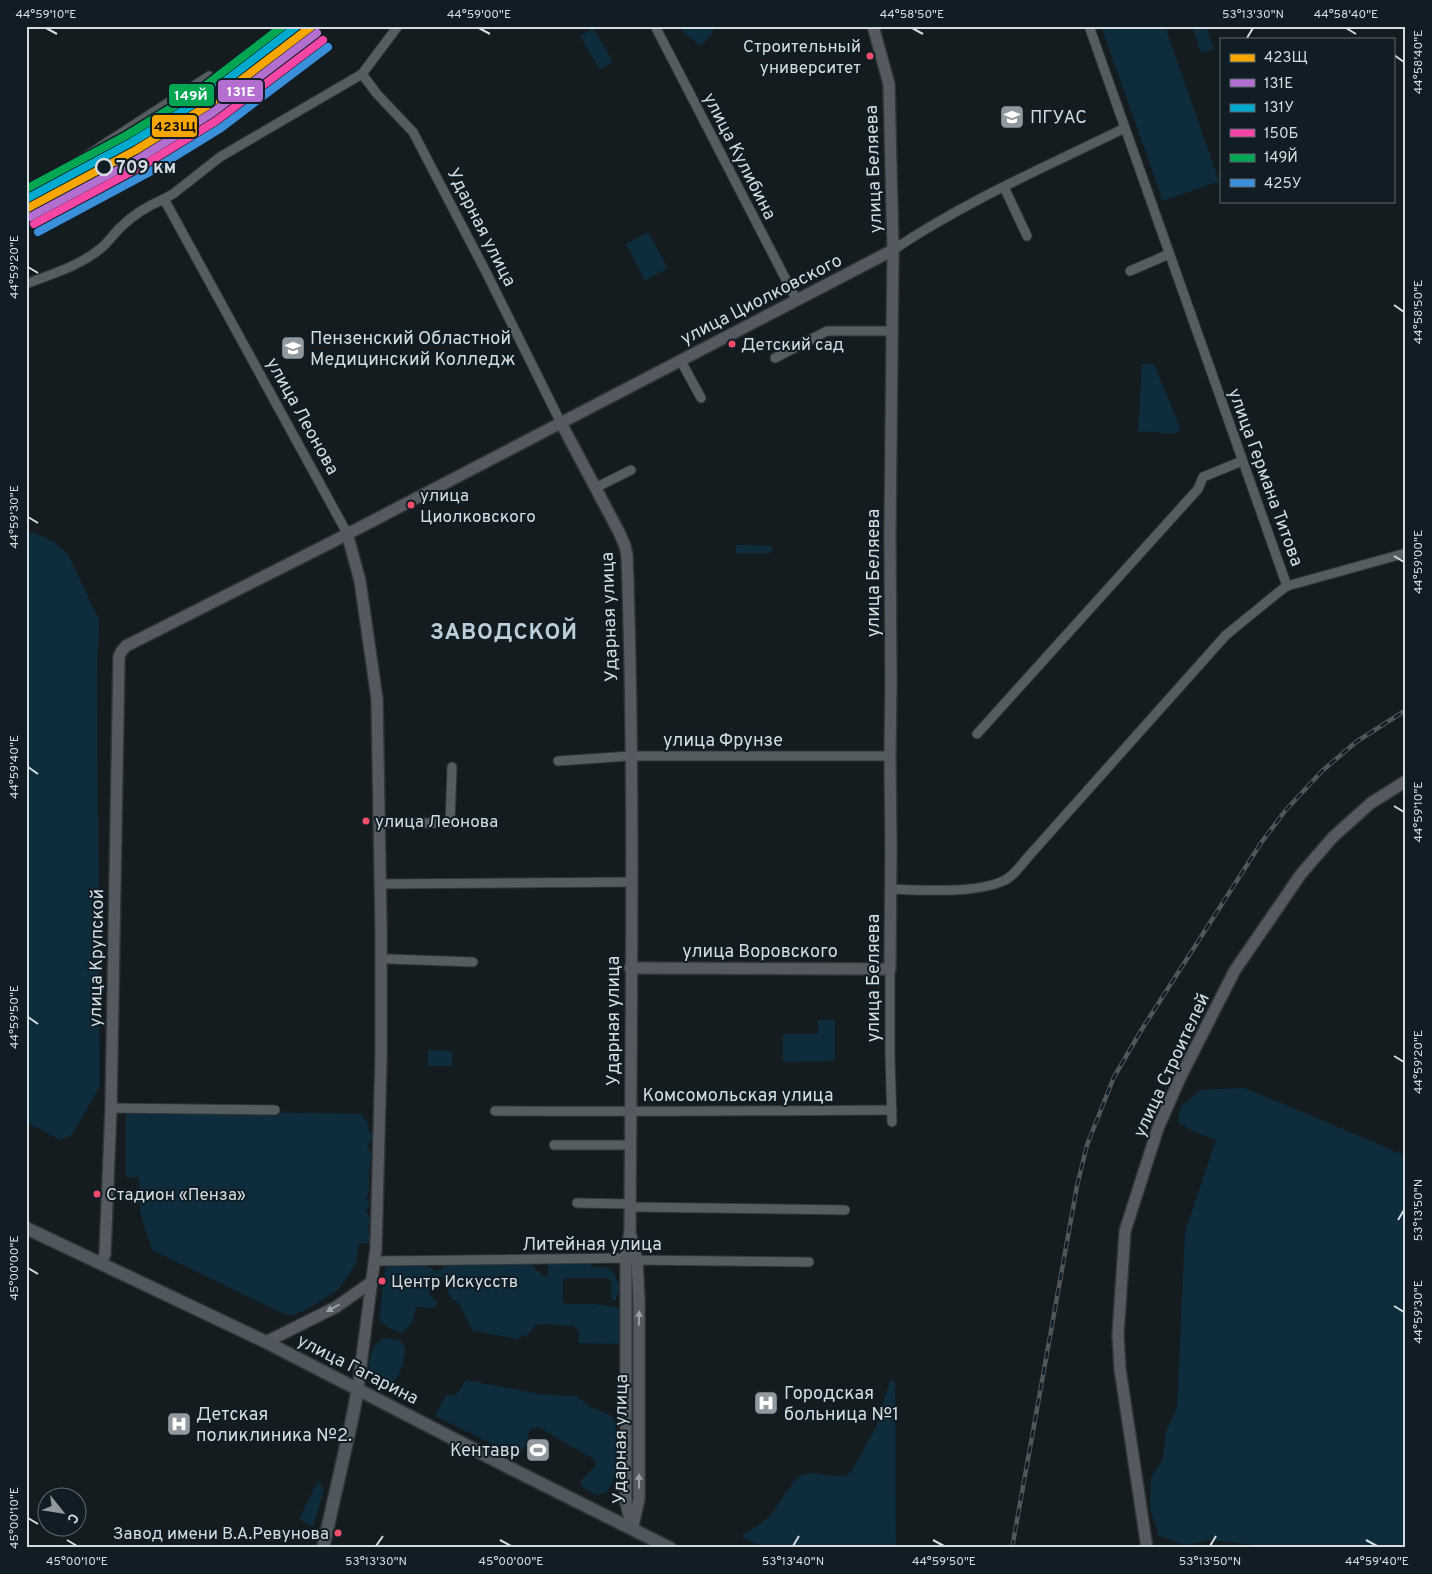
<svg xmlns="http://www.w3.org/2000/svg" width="1432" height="1574" font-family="Overpass,sans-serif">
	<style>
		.green { fill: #0e2c3b }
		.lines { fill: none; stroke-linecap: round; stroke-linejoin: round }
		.street-casing { stroke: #303538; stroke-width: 11 }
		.secondary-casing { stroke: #303538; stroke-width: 14 }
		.primary-casing { stroke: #303538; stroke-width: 15 }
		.street { stroke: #565d60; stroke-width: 9 }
		.secondary { stroke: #545a60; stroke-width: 11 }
		.primary { stroke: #50585e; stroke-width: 12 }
		.rail-casing { stroke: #505659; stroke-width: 4.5 }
		.rail { stroke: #101d25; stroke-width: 2.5; stroke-dasharray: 8; stroke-linecap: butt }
		.rail-1-casing { stroke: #101d25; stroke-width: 11 }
		.rail-2-casing { stroke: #101d25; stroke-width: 11 }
		.rail-3-casing { stroke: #101d25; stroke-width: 11 }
		.rail-4-casing { stroke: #101d25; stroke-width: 11 }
		.rail-5-casing { stroke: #101d25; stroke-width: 11 }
		.rail-6-casing { stroke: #101d25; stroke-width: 11 }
		.rail-1 { stroke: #f7a600; stroke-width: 8 }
		.rail-2 { stroke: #b36fd0; stroke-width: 8 }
		.rail-3 { stroke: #00a9ce; stroke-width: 8 }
		.rail-4 { stroke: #f346a5; stroke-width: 8 }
		.rail-5 { stroke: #00a651; stroke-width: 8 }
		.rail-6 { stroke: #3a90db; stroke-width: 8 }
		.oneway { fill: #9aa2a8 }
		.ticks { fill: none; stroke: #d4dce2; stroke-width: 2 }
		.bus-dot { fill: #f44d6c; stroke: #101d25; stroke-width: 2 }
		.stop-dot { fill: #101d25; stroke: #d4dce2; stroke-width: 2.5 }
		.labels { text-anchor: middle; stroke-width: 4; stroke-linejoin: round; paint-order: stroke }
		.bus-label { font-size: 17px; fill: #d4dce2; stroke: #101d25; text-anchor: start }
		.poi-label { font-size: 18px; fill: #d4dce2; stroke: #101d25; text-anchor: start }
		.street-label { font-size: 18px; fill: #d4dce2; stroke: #101d25 }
		.stop-label { font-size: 18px; font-weight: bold; fill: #d4dce2; stroke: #101d25; text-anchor: start }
		.district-label { font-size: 22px; font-weight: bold; letter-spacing: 1px; fill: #bccdd8; stroke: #101d25 }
		.line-badge { stroke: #101d25; stroke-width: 2 }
		.badge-label { font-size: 14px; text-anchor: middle; font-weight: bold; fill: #fff }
		.pale-badge-label { font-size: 14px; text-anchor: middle; font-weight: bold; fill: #111 }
		.neatline { fill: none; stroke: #d4dce2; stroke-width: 2 }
		.ticks-label { font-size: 12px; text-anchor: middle; fill: #d4dce2 }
	</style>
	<rect width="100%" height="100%" fill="#151c20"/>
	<g class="green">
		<polygon points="686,26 717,26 701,47 682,31"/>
		<polygon points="1101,26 1165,26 1219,181 1163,201"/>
		<polygon points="1192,26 1206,26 1214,49 1201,53"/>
		<polygon points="593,28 613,62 600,70 580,36"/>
		<polygon points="648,232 668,268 645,281 626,244"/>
		<polygon points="1142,364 1154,364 1181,430 1174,434 1138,431"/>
		<polygon points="32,532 54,542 68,554 99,620 97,677 100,1086 72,1135 60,1140 26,1122 26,533"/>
		<polygon points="736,545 772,546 772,553 736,553"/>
		<polygon points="835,1019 835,1061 783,1062 783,1034 818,1034 818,1020"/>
		<polygon points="428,1050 452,1051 452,1066 428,1066"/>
		<polygon points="1245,1088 1406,1156 1406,1548 1260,1548 1249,1544 1209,1540 1185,1545 1159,1536 1150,1508 1151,1478 1163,1459 1166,1431 1177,1408 1185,1232 1216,1140 1192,1131 1178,1122 1180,1107 1201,1090"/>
		<polygon points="126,1110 362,1114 368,1124 369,1131 372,1133 372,1139 367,1146 372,1153 369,1173 369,1191 366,1199 370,1202 366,1212 371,1219 368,1227 372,1243 358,1244 357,1262 339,1289 306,1310 293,1315 286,1315 152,1250 140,1213 139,1177 126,1177"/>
		<path d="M548,1262H586L593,1267H606L613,1272L618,1282L625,1285V1294H617L616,1300H611V1281L608,1278H566L563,1280V1302L566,1304H594L623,1308L621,1344L578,1343L579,1332L574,1326L538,1324C533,1326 532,1331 528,1334C524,1336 522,1336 518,1339L473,1331L459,1303L451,1298L448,1291L447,1281C443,1275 434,1276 429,1278L427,1281L430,1295L438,1302C435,1311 425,1307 416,1307L412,1323L402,1333L389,1328L379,1320L385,1268L390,1263L423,1265L437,1271L442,1269L446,1264L530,1263L545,1278L548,1274Z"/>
		<polygon points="631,1269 634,1272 634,1499 632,1502 629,1499"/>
		<path d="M384,1338C400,1339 408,1340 404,1359C402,1368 400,1374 394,1381C383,1383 375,1379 369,1370C370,1357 371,1344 384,1338Z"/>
		<polygon points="466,1380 539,1394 576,1396 590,1407 611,1415 616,1423 616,1472 612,1484 606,1493 596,1495 581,1486 582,1479 595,1467 595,1460 538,1427 532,1429 528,1433 528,1440 519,1457 435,1416 446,1395 456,1395"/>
		<path d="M890,1381H895L896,1548H766L740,1536C750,1530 761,1525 769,1517C777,1508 792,1481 799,1477C816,1466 835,1484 851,1472L876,1427Z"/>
		<polygon points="318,1481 324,1489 313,1527 299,1519"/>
	</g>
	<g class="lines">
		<defs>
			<g id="street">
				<polyline points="655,26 797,301"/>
				<polyline points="1089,26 1287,586"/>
				<polyline points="362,74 377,94 413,132 486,272 561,423"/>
				<polyline points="1004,187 1027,236"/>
				<polyline points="26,195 209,76"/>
				<path d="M893,250C964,202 1047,166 1125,128"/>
				<polyline points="1130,271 1169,254"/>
				<path d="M26,284C52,274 79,266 100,249C108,243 114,233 122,226C133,215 150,205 164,199"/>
				<polyline points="775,358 827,331 892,331"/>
				<polyline points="681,361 701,398"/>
				<polyline points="595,488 631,470"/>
				<polyline points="347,533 164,199 173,194 220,157 362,74 398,26"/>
				<polyline points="977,734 1198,489 1203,477 1242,461"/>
				<polyline points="558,761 630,756 890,756"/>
				<polyline points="380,823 450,823 452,767"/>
				<polyline points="381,884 632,882"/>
				<path d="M891,889C922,890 974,894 1003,881C1013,877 1021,865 1028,857L1226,635L1280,591L1287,586L1406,553"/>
				<polyline points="389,959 473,962"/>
				<polyline points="890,969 890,1057 892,1122"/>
				<polyline points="111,1108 275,1110"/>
				<path d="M495,1111C627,1112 759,1111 892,1110"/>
				<polyline points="554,1145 630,1145"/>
				<polyline points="577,1203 630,1204"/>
				<polyline points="630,1207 845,1210"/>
				<polyline points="375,1261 626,1258 637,1260 809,1262"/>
			</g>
			<g id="secondary">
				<path d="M561,423L619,532L625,546L627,555C635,780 631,1005 630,1230L626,1258V1503L632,1529"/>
				<polyline points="347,533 360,581 377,699 381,927 381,1059 376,1248 358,1388"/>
				<polyline points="630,968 890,969 891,846 890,756 891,684 890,535 893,250 889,84 873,26"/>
				<polyline points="631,1236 637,1260 639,1300 639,1499 633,1526"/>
				<polyline points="101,1264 105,1254 111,1108 119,657 121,652 126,646 334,541 893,250"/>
				<polyline points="266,1342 336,1307 373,1281"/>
				<polyline points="1147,1548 1120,1369 1118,1335 1125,1231 1158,1128 1181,1076 1235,970 1301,874 1333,837 1371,803 1406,781"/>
			</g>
			<g id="primary">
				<polyline points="26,1228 266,1342 514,1470 670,1548"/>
				<polyline points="323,1548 353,1415 358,1388"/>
			</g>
		</defs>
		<use href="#street" class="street-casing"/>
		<use href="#secondary" class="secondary-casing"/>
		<use href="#primary" class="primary-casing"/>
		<use href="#street" class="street"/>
		<use href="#secondary" class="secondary"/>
		<use href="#primary" class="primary"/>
		<defs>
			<polyline id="rail" points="1012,1548 1077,1186 1087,1145 1114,1077 1142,1029 1261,843 1285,811 1322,771 1356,742 1406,710"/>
		</defs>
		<use href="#rail" class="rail-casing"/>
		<use href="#rail" class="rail"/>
		<defs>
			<polyline id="rail-1" points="26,209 136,150 207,106 312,26"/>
			<polyline id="rail-2" points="30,217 140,158 212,113 317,33"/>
			<polyline id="rail-3" points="26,199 132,142 202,99 297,26"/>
			<polyline id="rail-4" points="34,224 144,165 216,121 323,40"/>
			<polyline id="rail-5" points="26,189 127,135 197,92 283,26"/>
			<polyline id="rail-6" points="38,232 148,173 221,128 328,47"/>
		</defs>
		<use href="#rail-1" class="rail-1-casing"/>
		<use href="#rail-2" class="rail-2-casing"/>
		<use href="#rail-3" class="rail-3-casing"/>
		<use href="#rail-4" class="rail-4-casing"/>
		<use href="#rail-5" class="rail-5-casing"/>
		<use href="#rail-6" class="rail-6-casing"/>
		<use href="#rail-1" class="rail-1"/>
		<use href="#rail-2" class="rail-2"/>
		<use href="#rail-3" class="rail-3"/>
		<use href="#rail-4" class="rail-4"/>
		<use href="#rail-5" class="rail-5"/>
		<use href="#rail-6" class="rail-6"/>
	</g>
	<defs><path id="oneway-solid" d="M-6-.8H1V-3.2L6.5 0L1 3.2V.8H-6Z" transform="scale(1.25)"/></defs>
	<g class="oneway">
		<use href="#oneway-solid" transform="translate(333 1308) rotate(151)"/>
		<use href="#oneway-solid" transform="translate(639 1318) rotate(-89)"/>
		<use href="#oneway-solid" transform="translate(639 1481) rotate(-90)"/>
	</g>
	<path class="ticks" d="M46,28L57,34M479,28L490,34M912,28L923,34M1346,28L1356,34M1247,38L1253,28M1394,55L1404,62M28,267L38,273M1394,305L1404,312M28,517L38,523M1394,556L1404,562M28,767L38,774M1394,806L1404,812M28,1017L38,1024M1394,1056L1404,1062M1398,1220L1404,1210M28,1268L38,1274M1394,1306L1404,1312M28,1518L38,1524M67,1540L77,1546M500,1540L511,1546M933,1540L944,1546M1366,1540L1377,1546M376,1546L383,1536M793,1546L799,1536M1210,1546L1216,1536"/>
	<defs>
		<symbol id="university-square" viewBox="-11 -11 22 22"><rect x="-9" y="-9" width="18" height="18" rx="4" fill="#91999e" stroke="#101d25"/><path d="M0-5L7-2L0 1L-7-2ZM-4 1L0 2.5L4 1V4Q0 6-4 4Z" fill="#fff"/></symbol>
		<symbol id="hospital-square" viewBox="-11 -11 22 22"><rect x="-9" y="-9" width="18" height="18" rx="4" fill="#91999e" stroke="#101d25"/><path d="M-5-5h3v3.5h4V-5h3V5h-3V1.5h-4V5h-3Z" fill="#fff"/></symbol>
		<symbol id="stadium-square" viewBox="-11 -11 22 22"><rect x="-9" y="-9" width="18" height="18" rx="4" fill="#91999e" stroke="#101d25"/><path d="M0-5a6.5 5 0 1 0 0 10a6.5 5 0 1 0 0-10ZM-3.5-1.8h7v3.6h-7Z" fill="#fff"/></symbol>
	</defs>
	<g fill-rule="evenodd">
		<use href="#university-square" x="998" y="103" width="28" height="28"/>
		<use href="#university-square" x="279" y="334" width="28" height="28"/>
		<use href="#hospital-square" x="752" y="1389" width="28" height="28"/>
		<use href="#hospital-square" x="165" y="1410" width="28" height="28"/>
		<use href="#stadium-square" x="524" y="1436" width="28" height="28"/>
	</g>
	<g class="bus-dot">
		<circle cx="870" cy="56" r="4.5"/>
		<circle cx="732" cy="344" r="4.5"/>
		<circle cx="411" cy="505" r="4.5"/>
		<circle cx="366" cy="821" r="4.5"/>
		<circle cx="97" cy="1194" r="4.5"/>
		<circle cx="382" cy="1281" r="4.5"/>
		<circle cx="338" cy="1533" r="4.5"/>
	</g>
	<circle class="stop-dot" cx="104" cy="167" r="8"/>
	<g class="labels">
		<g class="bus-label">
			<text x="861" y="52" text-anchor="end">Строительный<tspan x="861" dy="21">университет</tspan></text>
			<text x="741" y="350">Детский сад</text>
			<text x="420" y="501">улица<tspan x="420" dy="21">Циолковского</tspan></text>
			<text x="375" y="827">улица Леонова</text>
			<text x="106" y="1200">Стадион «Пенза»</text>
			<text x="391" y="1287">Центр Искусств</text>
			<text x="329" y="1539" text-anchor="end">Завод имени В.А.Ревунова</text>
		</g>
		<g class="poi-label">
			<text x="1030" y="123">ПГУАС</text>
			<text x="310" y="344">Пензенский Областной<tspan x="310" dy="21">Медицинский Колледж</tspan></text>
			<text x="784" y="1399">Городская<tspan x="784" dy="21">больница №1</tspan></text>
			<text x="196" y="1420">Детская<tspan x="196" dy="21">поликлиника №2.</tspan></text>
			<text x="520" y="1456" text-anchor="end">Кентавр</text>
		</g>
		<g class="street-label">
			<text transform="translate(740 156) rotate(63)" y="6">улица Кулибина</text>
			<text transform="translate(873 169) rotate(-92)" y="6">улица Беляева</text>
			<text transform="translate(482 227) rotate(63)" y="6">Ударная улица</text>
			<text transform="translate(761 299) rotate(-27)" y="6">улица Циолковского</text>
			<text transform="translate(303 416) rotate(61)" y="6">улица Леонова</text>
			<text transform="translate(1266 477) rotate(70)" y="6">улица Германа Титова</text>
			<text transform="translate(873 573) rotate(-90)" y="6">улица Беляева</text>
			<text transform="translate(609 617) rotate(-92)" y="6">Ударная улица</text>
			<text x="723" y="746">улица Фрунзе</text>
			<text x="760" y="957">улица Воровского</text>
			<text transform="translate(96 958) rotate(-89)" y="6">улица Крупской</text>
			<text transform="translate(873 978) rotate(-90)" y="6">улица Беляева</text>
			<text transform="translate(613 1021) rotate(-90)" y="6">Ударная улица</text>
			<text transform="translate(1171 1065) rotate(-65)" y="6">улица Строителей</text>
			<text x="738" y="1101">Комсомольская улица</text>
			<text x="592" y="1250">Литейная улица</text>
			<text transform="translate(358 1369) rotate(27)" y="6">улица Гагарина</text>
			<text transform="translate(620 1439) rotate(-89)" y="6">Ударная улица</text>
		</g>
		<g class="stop-label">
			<text x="116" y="173">709 км</text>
		</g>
		<g class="district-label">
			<text x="504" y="639">ЗАВОДСКОЙ</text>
		</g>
	</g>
	<g class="line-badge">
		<rect x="217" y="79" width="47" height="24" rx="5" fill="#b36fd0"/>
		<rect x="168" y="83" width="47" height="24" rx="5" fill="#00a651"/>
		<rect x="151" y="114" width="47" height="24" rx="5" fill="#f7a600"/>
	</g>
	<g class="badge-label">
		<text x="241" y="96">131Е</text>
		<text x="191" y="100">149Й</text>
	</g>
	<g class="pale-badge-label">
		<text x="175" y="131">423Щ</text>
	</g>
	<rect width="1432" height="1574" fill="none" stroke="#101d25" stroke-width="55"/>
	<rect x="1220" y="38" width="175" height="165" fill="#101d25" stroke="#5e6971"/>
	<rect x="1230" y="54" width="25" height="8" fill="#f7a600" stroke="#5e6971"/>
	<text x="1264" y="62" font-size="15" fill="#d4dce2">423Щ</text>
	<rect x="1230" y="79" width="25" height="8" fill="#b36fd0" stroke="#5e6971"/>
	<text x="1264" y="88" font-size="15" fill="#d4dce2">131Е</text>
	<rect x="1230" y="104" width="25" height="8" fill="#00a9ce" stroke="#5e6971"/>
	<text x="1264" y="112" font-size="15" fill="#d4dce2">131У</text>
	<rect x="1230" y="129" width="25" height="8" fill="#f346a5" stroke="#5e6971"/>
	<text x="1264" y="138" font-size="15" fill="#d4dce2">150Б</text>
	<rect x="1230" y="154" width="25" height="8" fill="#00a651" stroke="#5e6971"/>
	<text x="1264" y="162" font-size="15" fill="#d4dce2">149Й</text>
	<rect x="1230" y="179" width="25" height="8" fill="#3a90db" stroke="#5e6971"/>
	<text x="1264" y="188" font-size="15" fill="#d4dce2">425У</text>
	<g transform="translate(62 1512) rotate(120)"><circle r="24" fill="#101d25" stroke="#5e6971"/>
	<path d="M0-4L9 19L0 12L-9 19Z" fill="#91999e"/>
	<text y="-8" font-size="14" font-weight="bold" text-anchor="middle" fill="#d4dce2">С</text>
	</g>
	<rect x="28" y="28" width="1376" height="1518" class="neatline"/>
	<g class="ticks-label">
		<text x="46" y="18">44°59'10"E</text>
		<text x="479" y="18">44°59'00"E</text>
		<text x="912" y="18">44°58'50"E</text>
		<text x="1253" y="18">53°13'30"N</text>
		<text x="1346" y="18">44°58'40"E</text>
		<text transform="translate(1418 62) rotate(-90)" y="4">44°58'40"E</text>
		<text transform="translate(14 267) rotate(-90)" y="4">44°59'20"E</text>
		<text transform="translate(1418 312) rotate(-90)" y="4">44°58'50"E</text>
		<text transform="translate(14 517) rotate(-90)" y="4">44°59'30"E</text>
		<text transform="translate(1418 562) rotate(-90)" y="4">44°59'00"E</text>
		<text transform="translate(14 767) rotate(-90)" y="4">44°59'40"E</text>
		<text transform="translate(1418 812) rotate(-90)" y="4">44°59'10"E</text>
		<text transform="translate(14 1017) rotate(-90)" y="4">44°59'50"E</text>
		<text transform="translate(1418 1062) rotate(-90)" y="4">44°59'20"E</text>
		<text transform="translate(1418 1210) rotate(-90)" y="4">53°13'50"N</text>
		<text transform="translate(14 1268) rotate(-90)" y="4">45°00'00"E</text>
		<text transform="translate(1418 1312) rotate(-90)" y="4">44°59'30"E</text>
		<text transform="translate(14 1518) rotate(-90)" y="4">45°00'10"E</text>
		<text x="77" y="1565">45°00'10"E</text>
		<text x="376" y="1565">53°13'30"N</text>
		<text x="511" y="1565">45°00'00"E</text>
		<text x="793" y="1565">53°13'40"N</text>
		<text x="944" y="1565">44°59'50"E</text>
		<text x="1210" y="1565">53°13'50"N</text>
		<text x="1377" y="1565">44°59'40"E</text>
	</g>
</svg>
